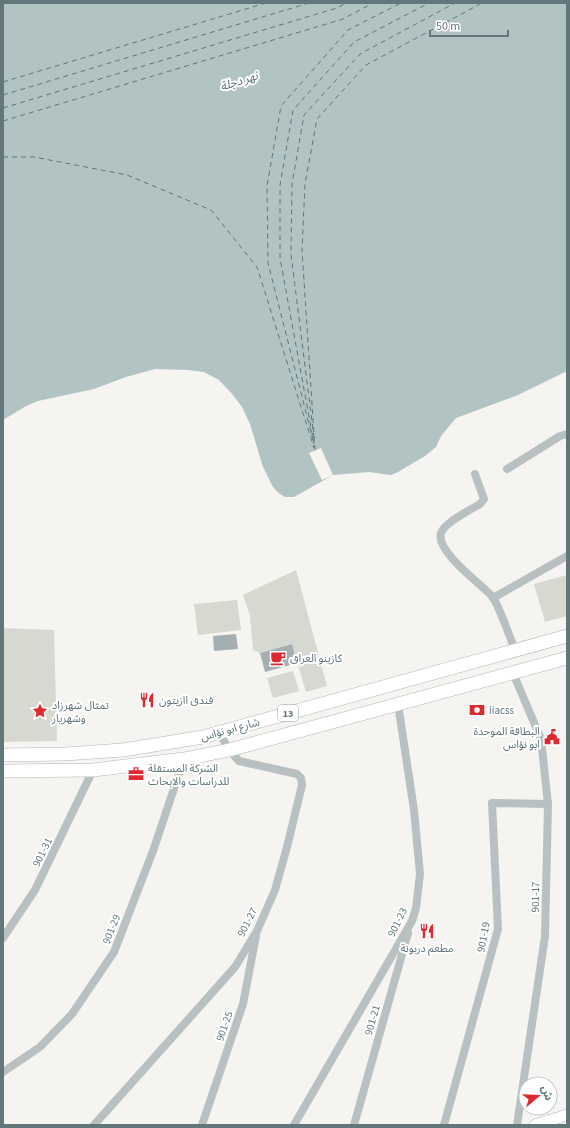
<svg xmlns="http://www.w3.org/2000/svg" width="570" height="1128" font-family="'Source Sans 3','Noto Sans Arabic',sans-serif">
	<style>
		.green { fill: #d6d9d0 }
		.water { fill: #b2c3c3 }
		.pier { fill: #f5f4f1 }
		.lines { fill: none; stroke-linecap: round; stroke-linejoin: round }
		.ferry { stroke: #5b7878; stroke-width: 1; stroke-dasharray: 5 4; stroke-linecap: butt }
		.building { fill: #a4afb2 }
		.secondary-casing { stroke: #aeb6b8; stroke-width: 12 }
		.primary-casing { stroke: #afb6b8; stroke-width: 14 }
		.minor { stroke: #b9c0c1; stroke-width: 8 }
		.secondary { stroke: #fff; stroke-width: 11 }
		.primary { stroke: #fff; stroke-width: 13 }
		.labels { text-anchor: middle; stroke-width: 4; stroke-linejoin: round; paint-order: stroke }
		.shield { fill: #fff; stroke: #90a0a3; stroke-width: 1 }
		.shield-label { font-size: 10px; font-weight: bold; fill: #61777b }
		.poi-label { font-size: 11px; fill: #61777b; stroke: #fff; text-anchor: start }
		.street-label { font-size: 11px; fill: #61777b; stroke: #fff }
		.water-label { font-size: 12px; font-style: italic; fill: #5b7878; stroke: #fff }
	</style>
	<rect width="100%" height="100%" fill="#f5f4f1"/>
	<g class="green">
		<polygon points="296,570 327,686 306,692 292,644 260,653 253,650 250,616 243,595"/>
		<polygon points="567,575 567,616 545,622 534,584"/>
		<polygon points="237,600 241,630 198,635 194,604"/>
		<polygon points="3,628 54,630 57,741 3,742"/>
		<polygon points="293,671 299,691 273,698 267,678"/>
	</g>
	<polygon class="water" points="3,3 567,3 567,371 518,395 456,418 441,436 436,447 425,456 398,472 391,475 369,472 333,475 294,497 285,497 280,494 273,487 263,467 250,424 242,407 233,395 219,380 204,372 188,370 155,369 126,377 94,389 38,401 26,406 3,420"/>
	<polygon class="pier" points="321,448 333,475 322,480 309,453"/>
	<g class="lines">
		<g class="ferry">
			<polyline points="3,82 266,3"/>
			<polyline points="3,95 309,3"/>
			<polyline points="3,108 337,8 346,3"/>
			<polyline points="3,121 343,19 373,3"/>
			<polyline points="3,157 34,157 127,175 211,210 257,267 314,448"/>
			<polyline points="314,438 291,254 292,184 304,115 360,54 455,3"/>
			<polyline points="313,440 268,263 267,186 281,106 348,30 401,3"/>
			<polyline points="314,444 280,258 280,185 293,110 354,42 429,3"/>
			<polyline points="315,450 302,250 305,184 317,119 366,65 482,3"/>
		</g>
	</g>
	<g class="building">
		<polygon points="236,634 238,649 214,651 213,636"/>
		<polygon points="292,644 297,663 265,672 260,653"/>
	</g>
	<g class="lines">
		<defs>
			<polyline id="secondary" points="535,1125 567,1115"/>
			<g id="primary">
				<polyline points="3,755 65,754 123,750 203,737 567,636"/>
				<polyline points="3,771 93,770 184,759 229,750 314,727 567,658"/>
			</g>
		</defs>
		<use href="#secondary" class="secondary-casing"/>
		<use href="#primary" class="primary-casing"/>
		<g class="minor">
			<polyline points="507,469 560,436 567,434"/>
			<path d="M475,474L484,499L480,504C470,510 444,523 441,533C435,551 481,584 492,596C499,605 510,638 515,650"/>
			<polyline points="493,598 567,556"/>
			<polyline points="513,673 541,739 548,804 545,936 517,1125"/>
			<polyline points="3,938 35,890 93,770"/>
			<polyline points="3,1072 40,1047 72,1014 114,952 153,851 184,759"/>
			<polyline points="94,1125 235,967 257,931 275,890 287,847 302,785 301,778 297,774 239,761 229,750 219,732"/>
			<polyline points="202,1125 243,1004 256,936"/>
			<polyline points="294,1125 412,921 416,908 420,874 414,810 398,704"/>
			<polyline points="354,1125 408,933"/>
			<polyline points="444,1125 498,929 492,803 548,804"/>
		</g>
		<use href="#secondary" class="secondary"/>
		<use href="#primary" class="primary"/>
	</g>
	<defs>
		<symbol id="cafe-bare" viewBox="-9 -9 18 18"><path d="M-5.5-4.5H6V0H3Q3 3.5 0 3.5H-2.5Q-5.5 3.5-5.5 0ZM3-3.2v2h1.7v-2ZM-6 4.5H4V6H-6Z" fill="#dd292f" stroke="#fff" stroke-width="2.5" paint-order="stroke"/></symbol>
		<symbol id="restaurant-bare" viewBox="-9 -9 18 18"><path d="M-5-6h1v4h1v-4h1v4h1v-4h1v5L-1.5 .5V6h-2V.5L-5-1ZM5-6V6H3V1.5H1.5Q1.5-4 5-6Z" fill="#dd292f" stroke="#fff" stroke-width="2.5" paint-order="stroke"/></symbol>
		<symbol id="bank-bare" viewBox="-9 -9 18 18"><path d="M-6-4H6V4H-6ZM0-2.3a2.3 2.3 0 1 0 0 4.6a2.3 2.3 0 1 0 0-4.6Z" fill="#dd292f" stroke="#fff" stroke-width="2.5" paint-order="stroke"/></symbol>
		<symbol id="sight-bare" viewBox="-9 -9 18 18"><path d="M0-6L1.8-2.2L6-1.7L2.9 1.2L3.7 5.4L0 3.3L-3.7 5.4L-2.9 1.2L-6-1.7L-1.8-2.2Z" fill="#dd292f" stroke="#fff" stroke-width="2.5" paint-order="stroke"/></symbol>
		<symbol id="civic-bare" viewBox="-9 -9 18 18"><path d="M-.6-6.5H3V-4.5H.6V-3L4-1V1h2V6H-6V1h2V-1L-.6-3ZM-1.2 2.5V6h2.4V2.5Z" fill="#dd292f" stroke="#fff" stroke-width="2.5" paint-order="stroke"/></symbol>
		<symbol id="office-bare" viewBox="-9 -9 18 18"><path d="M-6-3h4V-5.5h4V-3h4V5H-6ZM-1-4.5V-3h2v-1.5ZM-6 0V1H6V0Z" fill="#dd292f" stroke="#fff" stroke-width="2.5" paint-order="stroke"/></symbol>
	</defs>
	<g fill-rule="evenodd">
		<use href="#cafe-bare" x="267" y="647" width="22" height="22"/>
		<use href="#restaurant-bare" x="136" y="689" width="22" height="22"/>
		<use href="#bank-bare" x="466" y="699" width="22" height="22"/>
		<use href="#sight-bare" x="29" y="700" width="22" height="22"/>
		<use href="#civic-bare" x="541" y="726" width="22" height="22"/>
		<use href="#office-bare" x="125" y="763" width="22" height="22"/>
		<use href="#restaurant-bare" x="416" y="920" width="22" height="22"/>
	</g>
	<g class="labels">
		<rect class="shield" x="278" y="705" width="20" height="16" rx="3"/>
		<g class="shield-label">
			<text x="288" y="717">13</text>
		</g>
		<g class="poi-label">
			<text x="290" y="662">كازينو العراق</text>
			<text x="159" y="704">فندق اازيتون</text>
			<text x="52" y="709">تمثال شهرزاد<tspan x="52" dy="13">وشهريار</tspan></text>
			<text x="489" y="714">iiacss</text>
			<text x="540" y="735" text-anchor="end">البطاقة الموحدة<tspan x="540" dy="13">ابو نؤاس</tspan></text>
			<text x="148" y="772">الشركة المستقلة<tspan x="148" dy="13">للدراسات والابحاث</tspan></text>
			<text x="427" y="952" text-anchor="middle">مطعم دربونة</text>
		</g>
		<g class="street-label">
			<text transform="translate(230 729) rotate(-15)" y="4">شارع ابو نؤاس</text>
			<text transform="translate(42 852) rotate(-64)" y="4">901-31</text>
			<text transform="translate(535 897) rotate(-89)" y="4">901-17</text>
			<text transform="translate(247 922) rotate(-63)" y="4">901-27</text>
			<text transform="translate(397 922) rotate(-64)" y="4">901-23</text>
			<text transform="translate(111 929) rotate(-68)" y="4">901-29</text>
			<text transform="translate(483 937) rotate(-79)" y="4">901-19</text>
			<text transform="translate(372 1020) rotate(-74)" y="4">901-21</text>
			<text transform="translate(224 1026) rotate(-71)" y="4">901-25</text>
		</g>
		<g class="water-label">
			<text transform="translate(239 81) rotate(-18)" y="4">نهر دجلة</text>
		</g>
	</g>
	<rect width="570" height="1128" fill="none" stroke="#61777b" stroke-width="8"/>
	<g transform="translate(538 1096) rotate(71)"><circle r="19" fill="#ffffff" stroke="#c0c9ca"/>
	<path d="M0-3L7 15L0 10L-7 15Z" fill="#dd292f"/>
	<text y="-6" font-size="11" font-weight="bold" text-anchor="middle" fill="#61777b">ش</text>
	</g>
	<path d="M430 30v6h78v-6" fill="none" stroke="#61777b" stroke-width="2"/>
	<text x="436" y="30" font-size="12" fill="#61777b" stroke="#ffffff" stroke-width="3" paint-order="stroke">50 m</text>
</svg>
